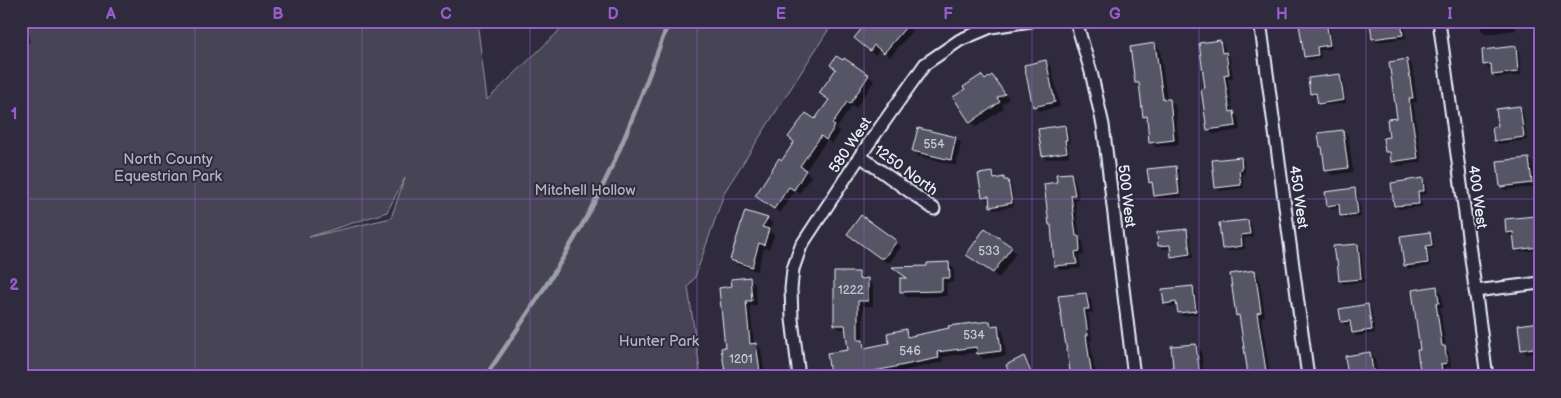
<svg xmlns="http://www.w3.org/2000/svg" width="1561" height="398" font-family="'Balsamiq Sans',sans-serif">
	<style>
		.green { fill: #464455; stroke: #979aa6; fill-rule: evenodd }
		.shadow { fill: #0007 }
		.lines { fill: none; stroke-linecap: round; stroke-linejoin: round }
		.stream { stroke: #9c9fab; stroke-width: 4.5 }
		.building { fill: #575565; stroke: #e8f1f8 }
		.minor-casing { stroke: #e8f1f8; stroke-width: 15 }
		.minor { stroke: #2f2a3d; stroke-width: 11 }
		.grid { fill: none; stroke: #965dcd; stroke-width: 1; stroke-opacity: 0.55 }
		.labels { text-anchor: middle; stroke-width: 4; stroke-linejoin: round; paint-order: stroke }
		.number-label { font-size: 12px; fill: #c4cad3 }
		.street-label { font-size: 15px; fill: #e8f1f8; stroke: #2f2a3d }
		.park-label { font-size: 15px; fill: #afb4bf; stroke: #2f2a3d }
		.neatline { fill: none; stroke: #965dcd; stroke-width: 2 }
		.grid-label { font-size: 16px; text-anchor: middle; font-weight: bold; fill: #965dcd }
	</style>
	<rect width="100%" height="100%" fill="#2f2a3d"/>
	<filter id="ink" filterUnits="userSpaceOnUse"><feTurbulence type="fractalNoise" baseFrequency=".02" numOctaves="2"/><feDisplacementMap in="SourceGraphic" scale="10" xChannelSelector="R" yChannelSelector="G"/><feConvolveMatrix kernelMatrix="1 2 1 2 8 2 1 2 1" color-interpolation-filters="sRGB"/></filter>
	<g filter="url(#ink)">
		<path class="green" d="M21,21H477L487,100L556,34L566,21H834L725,191L695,277L688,287L701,377H21ZM405,178L391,218L309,237L387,212Z"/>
		<g class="shadow">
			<polygon points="21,21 27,21 30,42 21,44"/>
			<polygon points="861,21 901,21 912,31 890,57 880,49 875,55 861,43 866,26"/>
			<polygon points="1326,21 1329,25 1332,49 1320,50 1321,58 1309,60 1305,57"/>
			<polygon points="1480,21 1515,21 1516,30 1486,34 1481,29"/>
			<polygon points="1401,22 1404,25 1406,38 1377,42 1373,38"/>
			<polygon points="1220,41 1224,46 1226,53 1230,58 1233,79 1228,79 1233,112 1238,117 1240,130 1213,134 1208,129 1206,89"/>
			<polygon points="1155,44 1160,50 1167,100 1170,100 1175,105 1179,145 1156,147 1151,142 1149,121 1144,116 1141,88 1136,83"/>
			<polygon points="1515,47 1519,51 1521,75 1496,78 1493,74 1492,67 1488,68 1485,64"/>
			<polygon points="845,60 869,76 874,81 856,108 852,106 836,129 840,132 832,144 827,140 805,171 811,176 799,194 795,191 780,213 756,195 830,101 821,93"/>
			<polygon points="1046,61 1051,66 1060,107 1040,111 1034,106"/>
			<polygon points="1407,61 1412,65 1417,102 1413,102 1422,162 1397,166 1392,161 1391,156 1386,152 1398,119"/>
			<polygon points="1339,75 1343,79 1346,103 1322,106 1319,103 1318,96 1314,96 1311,93"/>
			<polygon points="992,77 1009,99 1002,104 1004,108 976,127 971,122 985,81"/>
			<polygon points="1519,107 1523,111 1527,140 1499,144 1495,141"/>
			<polygon points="1065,126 1068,130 1070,143 1068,143 1069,156 1046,159 1043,155"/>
			<polygon points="1343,131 1348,136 1353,172 1332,175 1326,170 1324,150 1321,147"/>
			<polygon points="956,138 961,143 956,165 918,156 913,150"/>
			<polygon points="1240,158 1244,161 1245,173 1242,174 1244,188 1220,191 1216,188"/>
			<polygon points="1529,159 1532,162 1535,187 1505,190 1501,187 1498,163"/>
			<polygon points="1175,167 1179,170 1182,197 1158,199 1155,196 1154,186 1150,182"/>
			<polygon points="992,173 996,176 996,179 1003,178 1011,184 1014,206 995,210 992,206 990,199 987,200 983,196"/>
			<polygon points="1071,174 1075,179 1079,199 1075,199 1080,239 1083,242 1084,255 1079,256 1081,268 1060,270 1056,266 1052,226 1050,225 1059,183"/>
			<polygon points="1422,180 1426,183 1427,194 1420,195 1422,207 1398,209 1395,206"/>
			<polygon points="1354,189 1358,193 1361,217 1345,219 1342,215 1341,208 1332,209 1328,205"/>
			<polygon points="746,213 768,219 773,224 769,230 774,236 769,249 764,248 757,271 737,265 732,260"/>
			<polygon points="1535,217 1538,220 1540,250 1520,252 1516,249 1515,235 1511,236 1507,232"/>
			<polygon points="1248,221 1251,224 1253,237 1244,238 1245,249 1227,251 1224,248"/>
			<polygon points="1187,230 1190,234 1193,258 1176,259 1172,256 1172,248 1163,249 1159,246"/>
			<polygon points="1429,233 1433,236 1434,248 1428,249 1431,266 1409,269 1405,266 1401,237"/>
			<polygon points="854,239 896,242 901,247 890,262 886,262"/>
			<polygon points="1358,245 1361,249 1364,282 1344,284 1340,281 1338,263 1336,260"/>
			<polygon points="1011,248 1016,253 999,278 968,255"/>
			<polygon points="949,264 954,269 954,282 946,283 947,296 907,297 902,292 909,279 928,267"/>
			<polygon points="1255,272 1259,276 1265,316 1261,317 1270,375 1260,377 1252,377 1249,373 1241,319 1237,315"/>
			<polygon points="858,273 873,285 873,306 863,306 863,341 868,346 868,349 890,344 905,330 911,338 990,322 994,327 997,326 1003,332 1006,356 983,359 978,352 942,357 943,362 876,377 833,377 831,375 850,351 847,329 840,329 835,324"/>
			<polygon points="750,279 755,284 757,305 750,306 754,344 756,344 761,349 765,377 736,377 734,375 731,375 726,370 726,348"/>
			<polygon points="1192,287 1196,291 1198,314 1182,316 1179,313 1178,306 1169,307 1165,303"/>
			<polygon points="1436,288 1441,292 1443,307 1440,307 1446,349 1449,352 1451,367 1445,368 1446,377 1422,377 1421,351"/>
			<polygon points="1086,294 1091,299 1093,313 1088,313 1092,340 1090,340 1094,368 1099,373 1099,377 1071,377"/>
			<polygon points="1368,305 1371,309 1375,333 1357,336 1353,332 1352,324 1345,325 1342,322"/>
			<polygon points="1540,323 1540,352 1527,354 1522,349"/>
			<polygon points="1195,345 1201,350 1204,377 1175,377"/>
			<polygon points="1370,353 1375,359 1378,377 1350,377"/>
			<polygon points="1024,358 1029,363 1035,377 1013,377"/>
		</g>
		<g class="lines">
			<path class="stream" d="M485,377C530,311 575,245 609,173C632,124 650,72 669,21"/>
		</g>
		<g class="building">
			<polygon points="868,21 911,21 884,53 874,45 870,51 854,38"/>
			<polygon points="1315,21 1326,21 1330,45 1317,47 1318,55 1304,57 1299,24"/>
			<polygon points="1370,21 1401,21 1403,35 1372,39"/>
			<polygon points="1220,40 1222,53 1226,52 1229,74 1224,75 1230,112 1234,111 1236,126 1207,130 1201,89 1205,88 1199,43"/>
			<polygon points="1155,43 1163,99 1170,99 1174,140 1149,143 1147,116 1143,117 1139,83 1135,83 1130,47"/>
			<polygon points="1516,46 1518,72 1492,75 1491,64 1483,65 1482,50"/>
			<polygon points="836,56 843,60 844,58 869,75 850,104 847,102 832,124 835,126 826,140 821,136 800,166 806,170 794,190 789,187 774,209 755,196 779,158 782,160 794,142 788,137 806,113 815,119 829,100 819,93 836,69 830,65"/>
			<polygon points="1407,59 1413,98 1409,98 1418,158 1391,162 1390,152 1385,152 1383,138 1389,137 1387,119 1397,118 1389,62"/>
			<polygon points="1046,60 1055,102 1033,107 1024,65"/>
			<polygon points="1340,74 1344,100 1318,104 1316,93 1310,94 1308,78"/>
			<polygon points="981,75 985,80 992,75 1005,94 997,98 1000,102 970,123 953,97 965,89 963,87"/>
			<polygon points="1520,106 1524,137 1494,141 1492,127 1498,126 1496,109"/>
			<polygon points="1065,125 1067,140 1065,140 1067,152 1042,156 1038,129"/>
			<polygon points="918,128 956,137 951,160 912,151"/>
			<polygon points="1343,130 1348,168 1325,171 1322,147 1320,147 1318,133"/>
			<polygon points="1241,157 1242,170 1239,171 1241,185 1215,188 1212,160"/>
			<polygon points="1529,158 1532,183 1500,187 1497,161"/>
			<polygon points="1176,166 1179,193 1154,196 1152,182 1149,183 1147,169"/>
			<polygon points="993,172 994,179 1004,177 1004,180 1008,180 1012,203 990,207 989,196 982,197 978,174"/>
			<polygon points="1071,173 1075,195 1071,195 1076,236 1079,236 1080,251 1075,252 1077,264 1054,266 1051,225 1049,225 1044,184 1057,182 1056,174"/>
			<polygon points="1423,178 1424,191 1418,191 1419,204 1394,206 1391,183"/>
			<polygon points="1355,188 1358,214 1340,216 1339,204 1327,206 1325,192"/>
			<polygon points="745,211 768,218 762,227 769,229 764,245 759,243 752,267 730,260"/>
			<polygon points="861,215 897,241 884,258 880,258 847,234"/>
			<polygon points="1535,216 1539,247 1515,250 1513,232 1506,233 1505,219"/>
			<polygon points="1248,220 1250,234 1241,235 1242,246 1222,249 1219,223"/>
			<polygon points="985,228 1012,247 993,273 966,255"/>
			<polygon points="1187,229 1190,254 1171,257 1170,245 1158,246 1157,232"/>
			<polygon points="1430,232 1432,245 1426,246 1428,263 1404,266 1400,236"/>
			<polygon points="1358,244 1361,279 1339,281 1337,260 1335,260 1333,246"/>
			<polygon points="949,262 950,278 942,278 942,291 900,292 900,278 907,278 892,267 927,266 927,263"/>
			<polygon points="1255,270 1261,312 1257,313 1266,371 1248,374 1239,315 1236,316 1230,274"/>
			<polygon points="834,272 859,272 859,279 868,278 868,301 858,301 858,340 863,340 864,348 889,343 887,333 906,329 907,337 949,328 948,326 990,321 991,326 998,325 1001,351 977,354 976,347 937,352 939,358 870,372 870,373 855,375 854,372 830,375 827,353 848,350 845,325 834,325"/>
			<polygon points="750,277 752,301 746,301 750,344 756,343 760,372 733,376 732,370 725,371 721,348 725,347 719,288 732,286 731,279"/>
			<polygon points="1193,286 1196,311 1178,313 1176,302 1164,304 1162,289"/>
			<polygon points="1437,286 1439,303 1436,303 1442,346 1445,346 1447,363 1441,364 1443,376 1421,377 1417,350 1420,350 1412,290"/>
			<polygon points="1086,293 1089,309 1084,309 1088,335 1086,335 1092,377 1071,377 1058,296"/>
			<polygon points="1368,304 1372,330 1352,333 1350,321 1341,322 1339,309"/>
			<polygon points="1540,322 1540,347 1521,350 1518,325"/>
			<polygon points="1196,344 1200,377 1174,377 1171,346"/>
			<polygon points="1370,352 1374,377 1348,377 1345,356"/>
			<polygon points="1024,356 1033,377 1011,377 1006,365"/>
		</g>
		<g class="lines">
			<defs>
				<g id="minor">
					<polyline points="1076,21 1091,72 1103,125 1134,377"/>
					<polyline points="1260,21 1308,377"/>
					<polyline points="1439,21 1487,377"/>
					<polyline points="860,156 934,209"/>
					<polyline points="1475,291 1540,283"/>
					<polyline points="799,377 792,319 791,289 793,269 801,246 860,156 925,64 960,40 991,27 1031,21"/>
				</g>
			</defs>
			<use href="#minor" class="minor-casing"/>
			<use href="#minor" class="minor"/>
		</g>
	</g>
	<path class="grid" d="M195,21V377M362,21V377M530,21V377M697,21V377M864,21V377M1032,21V377M1199,21V377M1366,21V377M21,199H1540"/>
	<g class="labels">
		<g class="number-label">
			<text x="934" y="148">554</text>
			<text x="989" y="255">533</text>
			<text x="851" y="294">1222</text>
			<text x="974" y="339">534</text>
			<text x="910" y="355">546</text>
			<text x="741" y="363">1201</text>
		</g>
		<g class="street-label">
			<text transform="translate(850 145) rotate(-56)" y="5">580 West</text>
			<text transform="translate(906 170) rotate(36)" y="5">1250 North</text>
			<text transform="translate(1127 196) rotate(83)" y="5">500 West</text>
			<text transform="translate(1299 197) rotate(82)" y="5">450 West</text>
			<text transform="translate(1478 197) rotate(82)" y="5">400 West</text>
		</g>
		<g class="park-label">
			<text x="168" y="164">North County<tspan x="168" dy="17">Equestrian Park</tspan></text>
			<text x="585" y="195">Mitchell Hollow</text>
			<text x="659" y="346">Hunter Park</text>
		</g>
	</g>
	<rect width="1561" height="398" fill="none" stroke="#2f2a3d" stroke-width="55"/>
	<rect x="28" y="28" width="1506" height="342" class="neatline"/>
	<g class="grid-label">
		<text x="111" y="19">A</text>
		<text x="278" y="19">B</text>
		<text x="446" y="19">C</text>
		<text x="613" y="19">D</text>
		<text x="781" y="19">E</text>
		<text x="948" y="19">F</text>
		<text x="1115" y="19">G</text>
		<text x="1282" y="19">H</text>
		<text x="1450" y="19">I</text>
		<text x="14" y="119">1</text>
		<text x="14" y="290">2</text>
	</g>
</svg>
